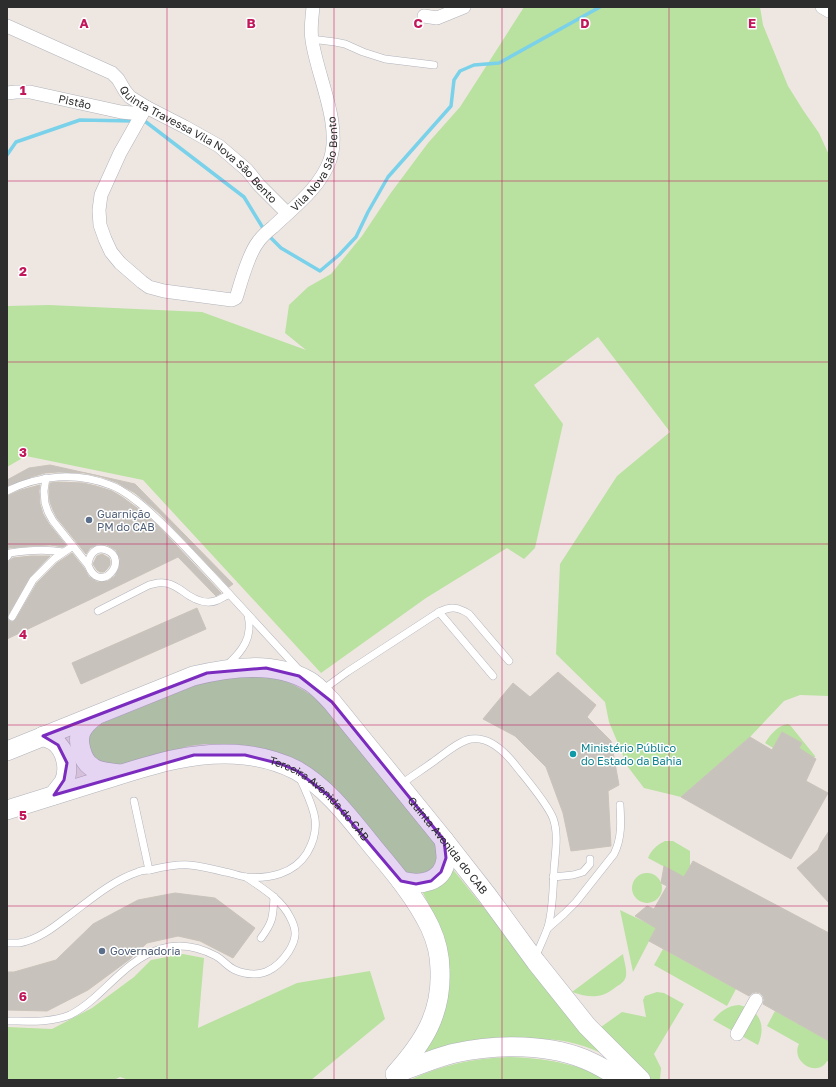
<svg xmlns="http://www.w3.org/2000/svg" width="836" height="1087" font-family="'Golos Text',sans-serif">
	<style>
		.green { fill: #b9e1a0 }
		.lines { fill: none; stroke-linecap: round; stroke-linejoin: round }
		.stream { stroke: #7ad1ea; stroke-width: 3.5 }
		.building { fill: #c7c2bc; stroke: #c9c3ba }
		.lane-casing { stroke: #b1b3bc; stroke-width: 8 }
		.street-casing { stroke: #b1b3bc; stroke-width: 14 }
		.secondary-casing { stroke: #b1b3bc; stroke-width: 20 }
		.lane { stroke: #fff; stroke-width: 7 }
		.street { stroke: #fff; stroke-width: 13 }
		.secondary { stroke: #fff; stroke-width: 19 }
		.marked { fill: #7b2cbf; fill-opacity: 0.2; stroke: #7b2cbf; stroke-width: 3; stroke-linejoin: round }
		.grid { fill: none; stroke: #c2185b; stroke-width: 1; stroke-opacity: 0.55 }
		.service-dot { fill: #5c6f8a; stroke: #fff; stroke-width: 1.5 }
		.culture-dot { fill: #0f9aa8; stroke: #fff; stroke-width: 1.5 }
		.labels { text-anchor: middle; stroke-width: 3; stroke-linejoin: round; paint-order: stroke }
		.street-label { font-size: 11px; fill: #2d2d2d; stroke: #fff }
		.service-label { font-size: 11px; fill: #4e5e75; stroke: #fff; text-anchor: start }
		.culture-label { font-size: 11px; fill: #0d838f; stroke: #fff; text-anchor: start }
		.grid-label { font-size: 13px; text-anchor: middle; font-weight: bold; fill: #c2185b; stroke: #fff; stroke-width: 3; stroke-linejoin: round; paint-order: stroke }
	</style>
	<rect width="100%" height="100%" fill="#eee7e1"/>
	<g class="green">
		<polygon points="524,7 760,7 763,25 788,86 803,110 819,133 829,155 829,696 800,695 784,701 750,737 681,797 644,788 628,767 609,722 605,702 556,654 560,564 617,476 670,432 598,337 534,385 563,424 535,548 524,559 507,548 426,598 321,673 143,480 26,456 7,467 7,306 49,305 202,312 306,350 285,333 289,305 308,287 331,274 362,236 390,194 428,143 460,107"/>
		<path d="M230,675C243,676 258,675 271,677C290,681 306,691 321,702L436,844C436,847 438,851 438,854C438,872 420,878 406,872L266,750L235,744H204L189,746L117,767L95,763L87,741L92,731L103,723L204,682Z"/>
		<path d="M788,724L790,725L815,756V757H813L804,752H797L802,743L782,732L773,748L765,743C770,735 778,725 788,724Z"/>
		<path d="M665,841H673L690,851V867L682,882L678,874L648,858C652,849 657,845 665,841Z"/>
		<path d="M451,867L601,1053C579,1043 561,1039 537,1039L445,1047L425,1052L433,1039L435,917L422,891Z"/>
		<circle cx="647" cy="888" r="15"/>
		<polygon points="620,910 651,925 659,922 633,972"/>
		<polygon points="663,949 736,989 727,1006 654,965"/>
		<polygon points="183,954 204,958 198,1028 297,983 370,971 385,1019 311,1080 129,1080 120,1077 114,1080 7,1080 7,1027 52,1029 92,1008 134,977 151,960"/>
		<path d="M623,954C624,961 627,969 626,976C625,981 621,984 616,987C601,999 590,998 572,992Z"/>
		<polygon points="657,992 664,993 684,1004 654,1054 661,1068 660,1080 641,1080 594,1032 622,1012 646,1017 643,1000 645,996"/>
		<path d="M739,1005C761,1010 766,1026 758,1045L713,1020C721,1011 727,1006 739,1005Z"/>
		<path d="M775,1011L829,1041V1062L827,1061C818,1078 790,1062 799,1044L767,1026Z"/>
		<path d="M509,1057C542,1058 578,1063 607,1080H410C441,1065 474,1058 509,1057Z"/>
	</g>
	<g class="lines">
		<g class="stream">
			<polyline points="140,121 146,122 244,197 266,233 281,248 320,271 339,255 356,237 368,212 388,177 451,106 454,80 460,71 474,65 499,63 600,7"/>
			<polyline points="7,155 16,142 80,120 134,121"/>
		</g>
	</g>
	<g class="building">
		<polygon points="50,465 135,484 233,584 229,587 159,513 135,493 116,482 99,476 85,473 58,472 45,473 31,477 7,486 7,480 29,468"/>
		<polygon points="58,482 83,483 96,486 112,491 122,497 144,513 160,528 221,593 216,596 178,557 87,601 7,639 7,562 9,561 13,558 31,556 50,556 29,578 8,615 8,620 12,622 16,619 37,583 57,563 72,553 84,568 89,577 97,582 108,581 115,576 119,568 120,559 116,550 107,545 98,544 90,548 86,554 57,518 53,510 50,502 49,491 50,483"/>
		<polygon points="40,485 39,491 40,504 43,514 49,524 66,545 63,547 50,545 30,546 9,548 7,549 7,496 21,490"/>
		<polygon points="102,554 109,558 110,561 110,565 107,569 104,572 100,572 97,570 93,564 97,556"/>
		<polygon points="197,608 206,629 81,684 72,663"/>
		<polygon points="558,672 596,705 587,717 611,741 619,785 608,791 611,846 571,851 563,813 546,767 515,736 483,719 513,683 530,697"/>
		<polygon points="782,732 802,743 799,748 816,759 806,781 828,793 791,859 681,797 750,737 772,750"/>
		<polygon points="829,831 829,903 797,868 818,850 821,843"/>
		<polygon points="693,861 829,933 829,1041 763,1004 764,1000 763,996 760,993 756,992 752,993 749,996 649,941 656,928 635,916 647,906 654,909 667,886 661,883 664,866 684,877"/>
		<polygon points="175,893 215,898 255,928 233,958 200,941 178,936 147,943 130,959 88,990 47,1011 7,1010 7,972 14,972 56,960 93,924 138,900"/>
	</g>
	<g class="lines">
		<defs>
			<g id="lane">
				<polyline points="311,39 335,42 345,44 363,52 385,59 434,65"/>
				<path d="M46,478L44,491L45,503L48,512L53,521L88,565C100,597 131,559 106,550C95,546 89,555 88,565"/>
				<path d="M7,491C39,475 76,472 110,485C120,488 130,496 138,502C162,521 182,544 203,566C236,601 268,636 300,671"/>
				<path d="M7,557L10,553C29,550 45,549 63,552"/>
				<path d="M98,611L149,585C154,584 159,582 164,583C171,583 176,587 181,590C191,598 205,606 218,600C222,598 226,596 229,594"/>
				<polyline points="439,612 493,676"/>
				<polyline points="12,617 33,580 54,559 73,546"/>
				<path d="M226,666C243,651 253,637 248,615"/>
				<path d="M321,691L347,672L439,612C451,606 458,607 469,614L509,661"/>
				<path d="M400,785C412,776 425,768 437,759C447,752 459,741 471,739C490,736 506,753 516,766C527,780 547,803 553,818C559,834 555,854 554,870C553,889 553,909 548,927C544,938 539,948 535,958"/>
				<polyline points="134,801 149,870"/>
				<polyline points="553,877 573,875 583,872 590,864 590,859"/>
				<path d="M548,928L564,914L576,902L614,854C622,838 621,822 620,805"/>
				<path d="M261,938C273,922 273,917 274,897"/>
				<path d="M7,943C11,943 15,943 19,943C37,940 53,928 67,917C89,901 111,881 138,872C142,870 146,870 150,870C163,867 176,864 189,865C201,866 213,869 225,872C232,873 239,876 246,877C269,879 294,874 307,853C324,824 312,806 300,778"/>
				<path d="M7,1021C28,1021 50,1023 70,1015C78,1011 86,1005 93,999C114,981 132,958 160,949C179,943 199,947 216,956C223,960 228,967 235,970C259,980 276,971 289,951C297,938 297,930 290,917C281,899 262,888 246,877"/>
			</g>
			<g id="street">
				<polyline points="822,7 829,11"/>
				<polyline points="424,16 437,18 464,7"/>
				<path id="s1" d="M7,26L112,73L118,79L125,91L130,97L146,107L185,127L219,146L247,170L259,185L287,213"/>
				<path id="s2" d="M7,93L16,92H30L121,112L142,114"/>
				<path id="s3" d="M146,107L120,153L101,195L99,210L100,225L105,239L111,252L120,263L142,282L149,287L164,291L232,300L236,298L237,295C241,281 249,253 258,242C262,236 268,231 273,227C294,207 320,188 330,160C342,124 317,76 312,40C310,30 312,18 313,7"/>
				<polyline points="737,1034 756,1000"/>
			</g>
			<g id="secondary">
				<path d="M95,716C90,720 85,724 82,730C76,740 82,761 92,767C98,772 112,773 119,774"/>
				<path d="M43,736C47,738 51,739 54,741C66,750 70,769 64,782C61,786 58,790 54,795"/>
				<path id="s4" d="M7,751L193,676C231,667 274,661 309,681C318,686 325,695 332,702L444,840L487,895L536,962L587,1026L641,1080"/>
				<path id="s5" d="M7,810C39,800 71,790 103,780C150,765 194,750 244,755C262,757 280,762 296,770C328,788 351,820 374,848C395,873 416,898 430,927C436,940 440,955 440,970C442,1014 423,1043 395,1074"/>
				<path d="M401,881C420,886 443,883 446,859C446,853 445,846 444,840"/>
				<path d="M397,1073C416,1066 435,1058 455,1053C497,1044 551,1043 591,1062C602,1067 613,1074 623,1080"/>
			</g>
		</defs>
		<use href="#lane" class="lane-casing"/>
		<use href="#street" class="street-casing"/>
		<use href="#secondary" class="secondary-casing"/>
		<use href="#lane" class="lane"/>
		<use href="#street" class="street"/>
		<use href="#secondary" class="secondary"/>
	</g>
	<path class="marked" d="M266,668L299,676L332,702L444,840L446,858L441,872L431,881L416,884L401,881L329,796L297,771L281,764L245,755H194L54,795L64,780L67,763L58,745L43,736L207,673Z"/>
	<path class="grid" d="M167,7V1080M334,7V1080M502,7V1080M669,7V1080M7,181H829M7,362H829M7,544H829M7,725H829M7,906H829"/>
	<g class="service-dot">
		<circle cx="89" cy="520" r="4"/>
		<circle cx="102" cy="951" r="4"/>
	</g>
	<circle class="culture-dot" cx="573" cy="754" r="4"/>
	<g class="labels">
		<g class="street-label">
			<text dy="4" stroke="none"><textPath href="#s2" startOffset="69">Pistão</textPath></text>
			<text dy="4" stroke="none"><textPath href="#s1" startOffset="229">Quinta Travessa Vila Nova São Bento</textPath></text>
			<text dy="4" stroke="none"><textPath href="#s3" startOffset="460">Vila Nova São Bento</textPath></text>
			<text dy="4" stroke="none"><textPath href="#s5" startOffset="335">Terceira Avenida do CAB</textPath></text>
			<text dy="4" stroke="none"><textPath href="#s4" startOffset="535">Quinta Avenida do CAB</textPath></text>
		</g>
		<g class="service-label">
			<text x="97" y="518">Guarnição<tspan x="97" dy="13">PM do CAB</tspan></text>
			<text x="110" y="955">Governadoria</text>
		</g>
		<g class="culture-label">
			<text x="581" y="752">Ministério Público<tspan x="581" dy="13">do Estado da Bahia</tspan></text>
		</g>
	</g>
	<g class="grid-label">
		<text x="84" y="28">A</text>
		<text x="251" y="28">B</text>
		<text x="418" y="28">C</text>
		<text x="585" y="28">D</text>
		<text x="752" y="28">E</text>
		<text x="23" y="95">1</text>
		<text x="23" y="276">2</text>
		<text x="23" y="457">3</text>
		<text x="23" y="639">4</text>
		<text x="23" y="820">5</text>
		<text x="23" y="1001">6</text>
	</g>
	<rect width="836" height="1087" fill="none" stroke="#2d2d2d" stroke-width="16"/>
</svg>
